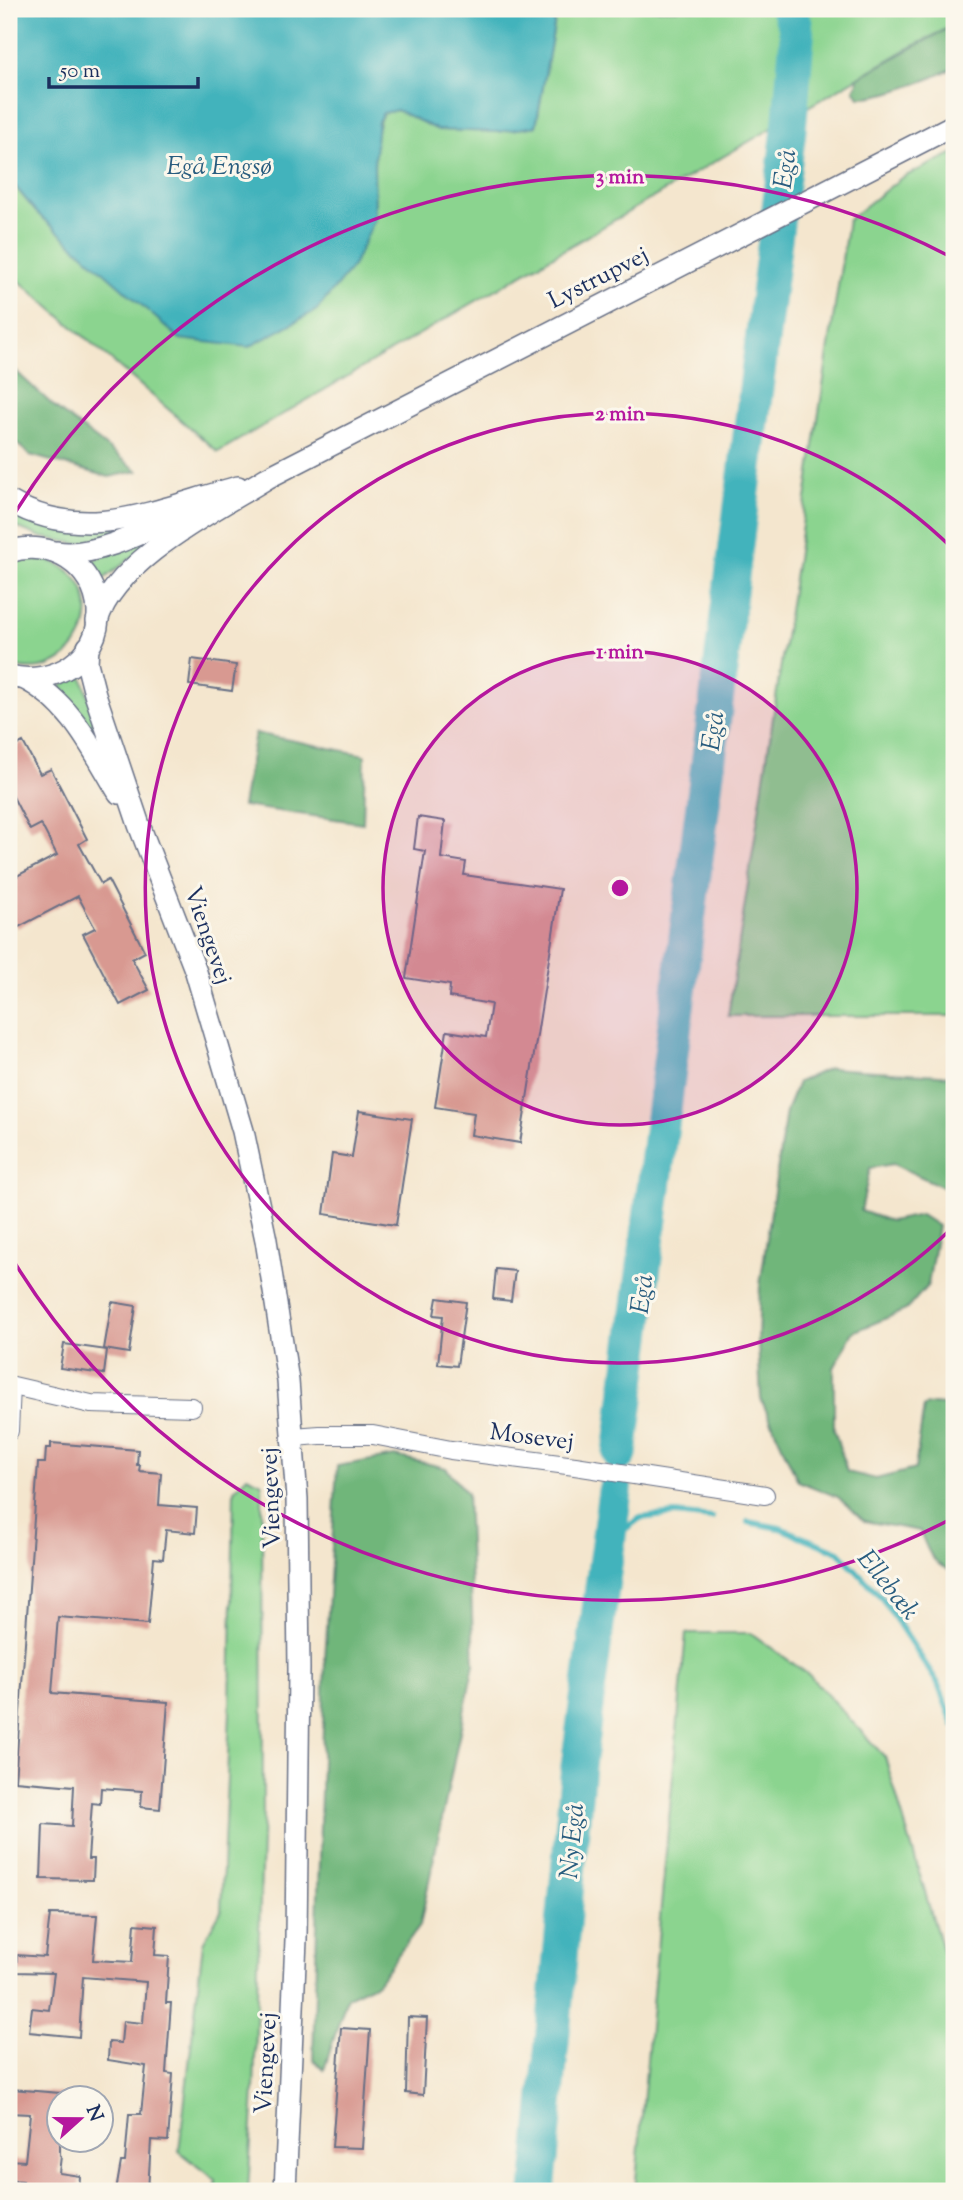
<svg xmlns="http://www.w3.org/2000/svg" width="963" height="2200" font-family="'Sorts Mill Goudy',serif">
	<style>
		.green { fill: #8bd48f; stroke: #538276; stroke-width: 2 }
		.forest { fill: #70b67a; stroke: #46726c; stroke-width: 2 }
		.water { fill: #43b3bc; stroke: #2f718d; stroke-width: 2 }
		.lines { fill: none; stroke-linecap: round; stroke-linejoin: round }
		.stream { stroke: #43b3bc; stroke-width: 6 }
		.river { stroke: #43b3bc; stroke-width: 35 }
		.building { fill: #d89991 }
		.minor-casing { stroke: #676f85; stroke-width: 20 }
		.tertiary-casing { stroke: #676f85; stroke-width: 24 }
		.minor { stroke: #fff; stroke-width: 18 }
		.tertiary { stroke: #fff; stroke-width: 21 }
		.ring { fill: none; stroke: #b5179e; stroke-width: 3.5 }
		.labels { text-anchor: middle; stroke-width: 6; stroke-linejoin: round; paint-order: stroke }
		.street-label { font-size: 24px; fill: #1b2f5e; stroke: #fbf7ec }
		.water-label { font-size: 26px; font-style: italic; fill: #295d7f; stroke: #fbf7ec }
		.centre { fill: #b5179e; stroke: #fbf7ec; stroke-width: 3.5 }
		.ring-label { font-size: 21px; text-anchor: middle; font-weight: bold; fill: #b5179e; stroke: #fbf7ec; stroke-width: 6; stroke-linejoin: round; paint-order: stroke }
	</style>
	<rect width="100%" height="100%" fill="#fbf7ec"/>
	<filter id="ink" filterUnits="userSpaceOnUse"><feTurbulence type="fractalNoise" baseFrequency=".0143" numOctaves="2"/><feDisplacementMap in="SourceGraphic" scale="14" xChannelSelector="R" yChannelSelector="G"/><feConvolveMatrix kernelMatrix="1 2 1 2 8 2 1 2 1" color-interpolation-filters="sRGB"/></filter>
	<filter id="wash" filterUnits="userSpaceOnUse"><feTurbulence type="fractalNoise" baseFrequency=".00686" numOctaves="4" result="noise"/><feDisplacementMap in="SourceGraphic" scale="28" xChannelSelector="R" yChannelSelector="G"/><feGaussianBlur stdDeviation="1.57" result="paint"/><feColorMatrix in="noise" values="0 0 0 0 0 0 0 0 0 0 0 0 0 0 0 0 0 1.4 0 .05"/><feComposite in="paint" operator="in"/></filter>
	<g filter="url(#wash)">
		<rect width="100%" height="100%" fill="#f4e6ce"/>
		<g class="green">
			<path d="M557,9H954V25L902,52L218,452L9,272V179L37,213L375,219C375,191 370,137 383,113L397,110L438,130L498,132L536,126Z"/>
			<polygon points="954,153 954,1016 728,1016 848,220 901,178"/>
			<polygon points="9,507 155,519 79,544 41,537 9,524"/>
			<polygon points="147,539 149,543 147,546 102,580 88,562"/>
			<path d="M34,558C41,559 49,560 55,563C120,592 78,689 9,665V564L24,559Z"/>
			<polygon points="79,674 81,674 100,730 95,735 60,686"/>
			<polygon points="247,1476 262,1483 263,1809 254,2091 248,2191 215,2191 216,2180 179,2151 203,1943 221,1911 230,1711 234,1490"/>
			<polygon points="686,1633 751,1633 809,1675 885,1757 954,1990 954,2191 635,2191"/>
		</g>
		<g class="forest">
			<path d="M954,25V68C931,79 884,98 859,97L854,89L858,82L857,78Z"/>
			<polygon points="9,365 58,410 138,471 109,477 30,455 9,437"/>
			<polygon points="255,733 365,755 363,823 242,806"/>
			<path d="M829,1068L954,1076V1192L893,1164L870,1168L861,1211L890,1221L921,1215L938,1226L928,1285L906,1310L853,1332L834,1368V1429L847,1472L876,1479L915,1469L924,1406L933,1404L954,1406V1570C933,1569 927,1548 920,1531L864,1521L838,1497L798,1481L761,1399L758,1342L760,1285L786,1111L798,1082Z"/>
			<polygon points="395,1456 446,1468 467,1493 474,1664 420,1925 377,1983 347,1997 324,2070 313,2059 325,1660 337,1466"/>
		</g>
		<polygon class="water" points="9,9 557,9 536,126 498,132 438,130 397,110 383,113 378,121 374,165 375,219 353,266 317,310 249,347 180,339 37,213 9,179"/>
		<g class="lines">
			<g class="stream">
				<polyline points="748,1522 780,1528 839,1552 882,1598 937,1682 954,1725"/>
				<polyline points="609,1541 640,1518 675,1514 712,1518"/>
			</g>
			<g class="river">
				<polyline points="620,1454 789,130 797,37 795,24 788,9"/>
				<polyline points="538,2191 578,1766 615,1491"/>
			</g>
		</g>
		<g id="blocks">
			<g class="building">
				<polygon points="192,659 236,665 232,691 189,685"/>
				<polygon points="23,742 40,774 51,769 87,839 79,844 101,884 108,880 145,952 132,959 149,990 120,1005 83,934 95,928 78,896 17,928 9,912 9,880 57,855 41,824 30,830 9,789 9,750"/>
				<polygon points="418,817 445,821 441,858 466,862 464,875 560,889 520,1143 471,1135 474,1113 435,1107 447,1031 486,1037 491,1004 449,997 450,985 406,978 425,851 414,849"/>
				<polygon points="359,1111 412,1119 396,1225 324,1214 332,1154 352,1157"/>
				<polygon points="496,1269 515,1271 511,1301 493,1299"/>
				<polygon points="437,1298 466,1302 457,1366 438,1364 443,1316 434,1315"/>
				<polygon points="112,1302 136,1306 129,1353 104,1349"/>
				<polygon points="64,1344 107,1350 104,1374 60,1368"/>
				<polygon points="51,1443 138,1450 137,1465 140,1465 139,1471 161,1473 159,1505 197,1508 195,1533 166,1530 163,1559 154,1558 148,1624 58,1617 52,1693 168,1702 160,1809 141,1807 142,1791 101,1788 100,1804 92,1803 88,1859 94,1859 93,1880 41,1879 43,1824 72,1826 74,1786 15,1781 38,1463 45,1463 46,1448 51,1448"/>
				<polygon points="50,1914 97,1915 93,1960 132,1962 135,1924 157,1926 155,1955 169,1956 166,2003 171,2003 166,2073 173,2074 168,2141 151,2140 148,2191 116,2191 121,2162 125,2162 129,2114 141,2114 146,2066 108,2060 109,2042 121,2043 123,2021 143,2023 146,1982 83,1977 79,2037 29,2032 32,2008 49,2010 54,1973 16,1972 17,1955 45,1957"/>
				<polygon points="408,2017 427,2018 423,2095 406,2093"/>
				<polygon points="341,2028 370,2030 362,2148 332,2147"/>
				<polygon points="11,2089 60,2093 60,2155 61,2156 59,2173 80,2176 79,2191 22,2191 23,2181 9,2180 9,2160 25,2161 30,2114 9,2113"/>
			</g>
		</g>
	</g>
	<g filter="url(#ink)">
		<use href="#blocks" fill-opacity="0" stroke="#676f85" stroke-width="2"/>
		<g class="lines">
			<defs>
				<g id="minor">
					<polyline points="9,1385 91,1404 192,1407"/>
					<polyline points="9,1431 11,1386"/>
					<polyline points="293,1437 320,1435 373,1435 451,1450 575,1466 765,1495"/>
				</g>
				<g id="tertiary">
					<path d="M9,501C86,546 160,508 238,487"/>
					<path d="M9,552C50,538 95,565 98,611C101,659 52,687 9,676"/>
					<path d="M57,552C93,559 152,528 185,513"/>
					<path d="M97,621C116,559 214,511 267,478L954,125"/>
					<polyline points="88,647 87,663 95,694 139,825 196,972 243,1131 266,1240 288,1381 297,1499 299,1669 296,1940 285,2191"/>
					<path d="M25,679C71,702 94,752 119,793"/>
				</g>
			</defs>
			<use href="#minor" class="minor-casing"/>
			<use href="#tertiary" class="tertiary-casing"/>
			<use href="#minor" class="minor"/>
			<use href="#tertiary" class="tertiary"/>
		</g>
	</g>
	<circle cx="620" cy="888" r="237" fill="#b5179e" fill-opacity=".12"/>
	<g class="ring">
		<circle cx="620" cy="888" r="237"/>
		<path d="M953 1227A475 475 0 1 1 953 549"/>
		<path d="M949 1520A712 712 0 0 1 10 1255M10 521A712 712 0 0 1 949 256"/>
	</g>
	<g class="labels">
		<g class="street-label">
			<text transform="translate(598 277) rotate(-27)" y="8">Lystrupvej</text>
			<text transform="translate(209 935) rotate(71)" y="8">Viengevej</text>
			<text transform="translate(532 1436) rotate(7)" y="8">Mosevej</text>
			<text transform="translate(270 1498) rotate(-92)" y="8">Viengevej</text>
			<text transform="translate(265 2063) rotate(-87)" y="8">Viengevej</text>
		</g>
		<g class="water-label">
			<text x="219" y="174">Egå Engsø</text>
			<text transform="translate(784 169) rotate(-83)" y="9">Egå</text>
			<text transform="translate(712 731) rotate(-83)" y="9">Egå</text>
			<text transform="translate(641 1294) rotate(-83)" y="9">Egå</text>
			<text transform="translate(889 1584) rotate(51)" y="9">Ellebæk</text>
			<text transform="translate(571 1841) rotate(-85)" y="9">Ny Egå</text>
		</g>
	</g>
	<circle cx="620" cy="888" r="10" class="centre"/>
	<g class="ring-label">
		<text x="620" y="183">3 min</text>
		<text x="620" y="420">2 min</text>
		<text x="620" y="658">1 min</text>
	</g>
	<rect width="963" height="2200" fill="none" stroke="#fbf7ec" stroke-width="35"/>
	<g transform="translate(80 2119) rotate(69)"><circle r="33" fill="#fbf7ec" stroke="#a1a7b3" stroke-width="2"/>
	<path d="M0-5L12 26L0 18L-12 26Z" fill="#b5179e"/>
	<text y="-10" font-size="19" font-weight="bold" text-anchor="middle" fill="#1b2f5e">N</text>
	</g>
	<path d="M49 77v10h149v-10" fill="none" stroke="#1b2f5e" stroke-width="3.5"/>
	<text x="60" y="77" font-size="21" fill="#1b2f5e" stroke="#fbf7ec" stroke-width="5" paint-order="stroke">50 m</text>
</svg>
